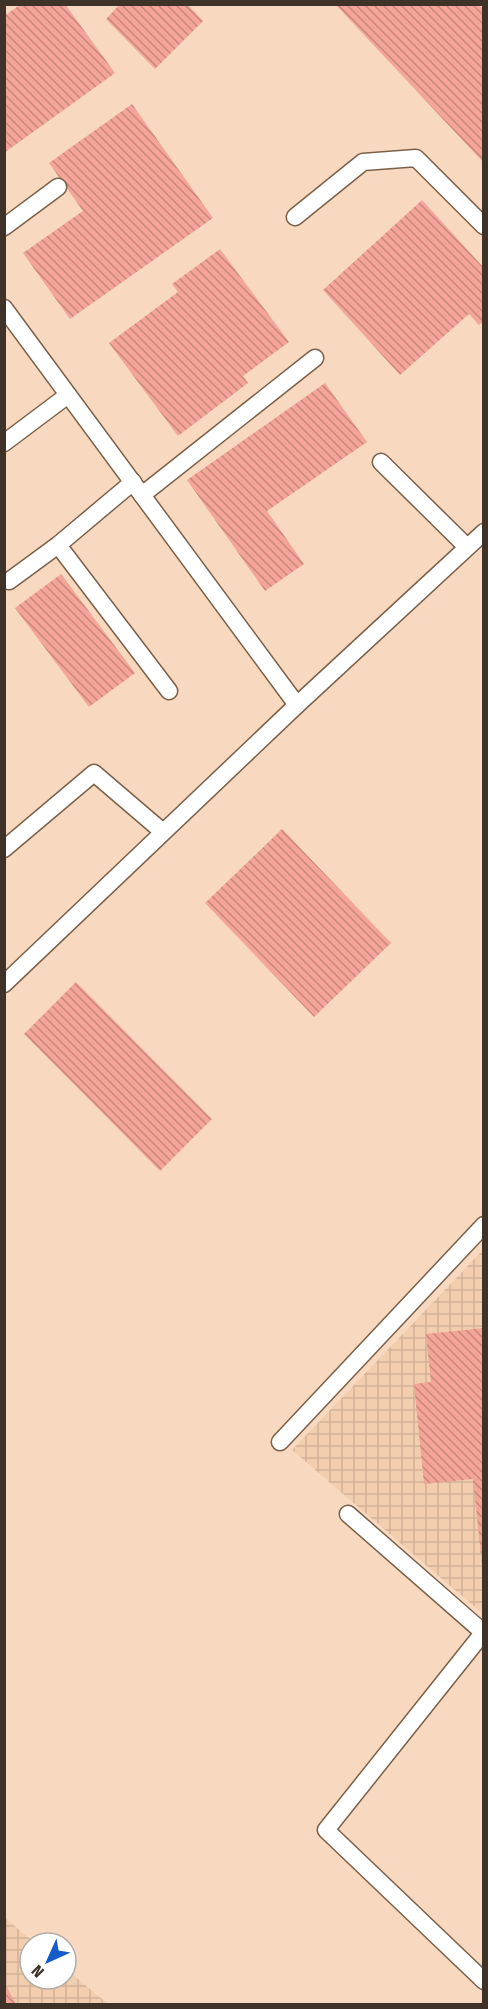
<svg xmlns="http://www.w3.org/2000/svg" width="488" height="2009" font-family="'Fira Sans Condensed',sans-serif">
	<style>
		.industrial { fill: url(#industrial-grid) }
		.building { fill: url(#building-back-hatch) }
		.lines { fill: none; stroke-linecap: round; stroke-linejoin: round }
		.lane-casing { stroke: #7b6049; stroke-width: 19 }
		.lane { stroke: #fff; stroke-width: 16 }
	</style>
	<defs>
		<pattern id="industrial-grid" width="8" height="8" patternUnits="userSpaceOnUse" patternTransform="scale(1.5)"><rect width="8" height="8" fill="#f2ceaf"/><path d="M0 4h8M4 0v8" fill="none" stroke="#d1b197"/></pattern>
		<pattern id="building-back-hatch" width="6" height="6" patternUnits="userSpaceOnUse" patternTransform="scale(1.5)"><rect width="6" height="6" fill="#f5a598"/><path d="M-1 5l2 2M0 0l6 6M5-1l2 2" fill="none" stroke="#c8877c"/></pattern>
	</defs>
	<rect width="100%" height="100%" fill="#f8d9bf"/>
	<g class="industrial">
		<polygon points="483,1250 483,1614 292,1450"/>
		<polygon points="4,1917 35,1943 30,1943 30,1979 66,1979 66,1969 108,2004 5,2004"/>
	</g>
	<g class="building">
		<polygon points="21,4 65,4 115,73 4,153 4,16"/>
		<polygon points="120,4 187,4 203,21 155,69 106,19"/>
		<polygon points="335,4 478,4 484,10 484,163"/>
		<polygon points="132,104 213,218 70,319 23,253 83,211 49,163"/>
		<polygon points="422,200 484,268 484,321 479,325 469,314 400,375 323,290"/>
		<polygon points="220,249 289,342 243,376 248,383 178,436 109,343 178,292 172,284"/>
		<polygon points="325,383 367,442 267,511 304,564 265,591 187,480"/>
		<polygon points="61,574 135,673 89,707 15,608"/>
		<polygon points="282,829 391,943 314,1017 205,903"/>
		<polygon points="76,982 212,1119 160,1171 24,1034"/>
		<polygon points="484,1328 484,1565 482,1565 473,1479 424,1484 414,1384 431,1382 426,1334"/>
		<polygon points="4,1982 16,2004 4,2004"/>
	</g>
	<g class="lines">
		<defs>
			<g id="lane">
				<polyline points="295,217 363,162 416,158 484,226"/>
				<polyline points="4,227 58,187"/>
				<polyline points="4,308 297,705"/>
				<polyline points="4,443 68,395"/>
				<polyline points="381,462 467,547"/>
				<polyline points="142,495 315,358"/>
				<polyline points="58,545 169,691"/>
				<polyline points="9,581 58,545 133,482"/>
				<polyline points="4,849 94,773 163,832"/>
				<polyline points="4,984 297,705 484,532"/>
				<polyline points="280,1442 484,1225"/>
				<polyline points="348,1514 484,1633"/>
				<polyline points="483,1633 326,1830 484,1981"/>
			</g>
		</defs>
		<use href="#lane" class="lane-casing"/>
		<use href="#lane" class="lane"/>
	</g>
	<rect width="488" height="2009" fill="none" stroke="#3f3329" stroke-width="12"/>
	<g transform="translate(48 1961) rotate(225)"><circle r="28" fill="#ffffff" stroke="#b2ada9" stroke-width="1.5"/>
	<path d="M0-4.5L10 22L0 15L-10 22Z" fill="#145cc7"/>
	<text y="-9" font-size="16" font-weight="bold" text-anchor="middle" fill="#3f3329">N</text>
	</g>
</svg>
